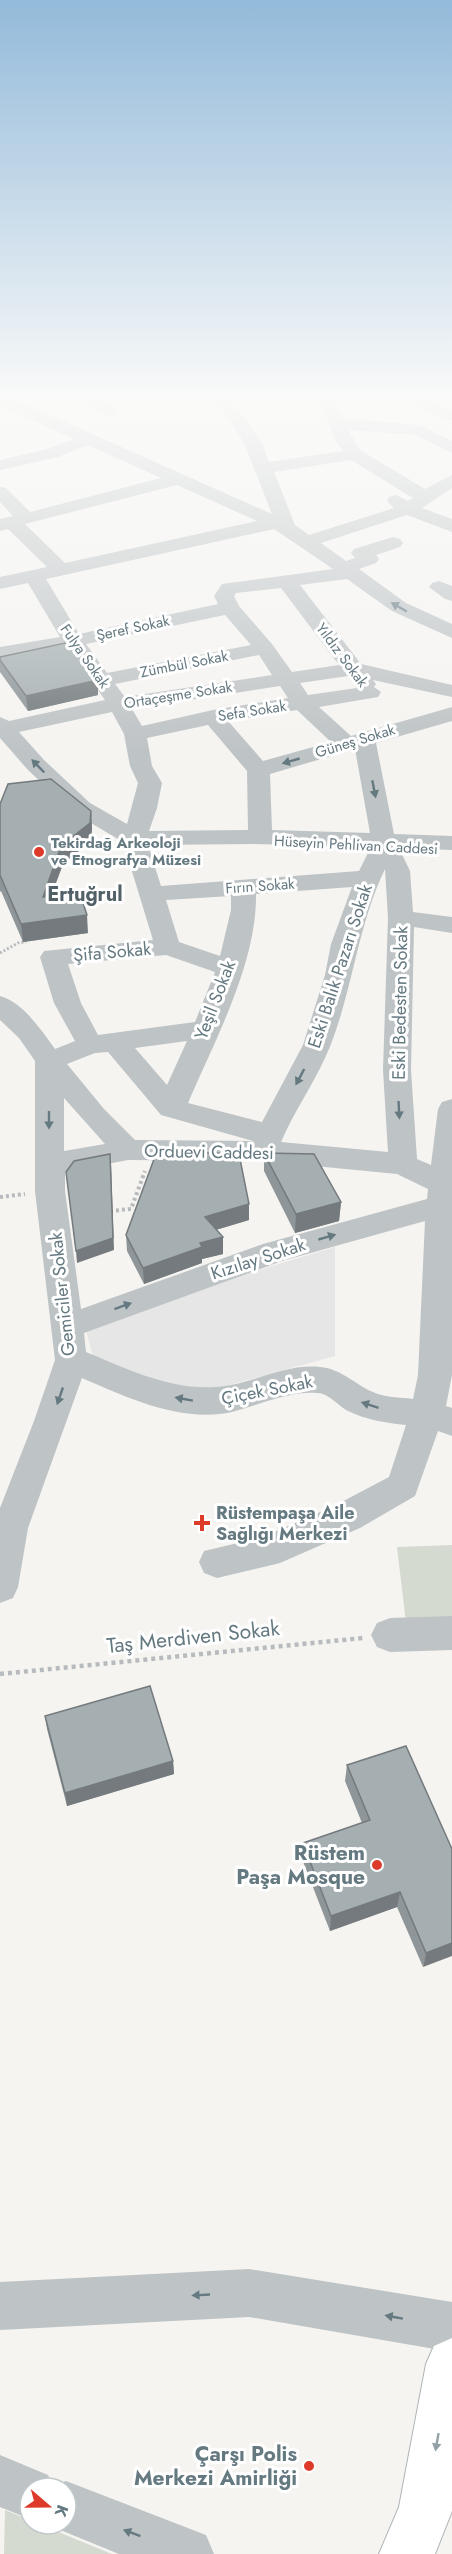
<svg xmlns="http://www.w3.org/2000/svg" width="452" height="2554" font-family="Jost,sans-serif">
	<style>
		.built { fill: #e5e6e5 }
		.green { fill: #d5dad0 }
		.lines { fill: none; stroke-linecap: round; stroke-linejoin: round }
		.major-casing { stroke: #afb5b8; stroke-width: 2 }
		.path-far2 { stroke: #b8bbbd; stroke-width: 3; stroke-dasharray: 2 2; stroke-linecap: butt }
		.path-far1 { stroke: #b8bbbd; stroke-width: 4; stroke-dasharray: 3 3; stroke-linecap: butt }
		.path { stroke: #b8bbbd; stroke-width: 4.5; stroke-dasharray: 4 4; stroke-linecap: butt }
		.minor { fill: #bec3c5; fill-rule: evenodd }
		.major { fill: #fff; fill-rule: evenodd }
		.wall { fill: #8e9699 }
		.shaded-wall { fill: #747a7d }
		.building { fill: #a5afb2; stroke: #747a7d; stroke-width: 1.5 }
		.oneway { fill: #657981 }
		.oneway2 { fill: #93a1a7 }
		.poi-dot { fill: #dd3a29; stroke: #fff; stroke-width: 2 }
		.labels { text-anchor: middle; stroke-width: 6; stroke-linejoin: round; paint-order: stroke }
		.far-street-label { font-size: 15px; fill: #657981; stroke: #fff }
		.far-poi-label { font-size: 15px; font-weight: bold; fill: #657981; stroke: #fff; text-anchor: start }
		.street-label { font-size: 18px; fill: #657981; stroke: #fff }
		.poi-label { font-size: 18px; font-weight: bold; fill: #657981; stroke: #fff; text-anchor: start }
		.far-district-label { font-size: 20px; font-weight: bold; fill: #526167; stroke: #fff }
		.near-street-label { font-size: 21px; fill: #657981; stroke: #fff }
		.near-poi-label { font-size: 21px; font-weight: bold; fill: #657981; stroke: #fff; text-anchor: end }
	</style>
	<rect width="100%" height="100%" fill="#f5f4f1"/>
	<polygon class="built" points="335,1247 335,1356 190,1396 95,1365 84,1323"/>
	<g class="green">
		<polygon points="452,1545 452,1621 406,1623 397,1547"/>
		<polygon points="5,2510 30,2520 30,2524 39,2524 112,2554 4,2554"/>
	</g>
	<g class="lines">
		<defs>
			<polygon id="major" points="452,2338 452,2511 435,2554 379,2554 399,2507 426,2364 434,2346"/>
		</defs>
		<use href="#major" class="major-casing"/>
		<polyline class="path-far2" points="0,953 18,943 26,942"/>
		<g class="path-far1">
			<polyline points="0,1197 25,1194"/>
			<polyline points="110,1211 131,1209 145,1171"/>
		</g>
		<polyline class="path" points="0,1674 363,1638"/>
		<g class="minor">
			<path d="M0,396H7L272,514L244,443L213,396H229L262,443L269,462L343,451L335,440L318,396H334L344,419L420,425L452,441V453L416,435L348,430L360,450L425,489L452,475V488L422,508L452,519V532L407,515L321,543L346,561L355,558L351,553L354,549L393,537L400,539L403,543L400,547L376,555L379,559L376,563L359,569L406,603L452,624V638L392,611L347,579L300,585L361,664L452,685V697L373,680L376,684L374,687L381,692L378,697L319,707L351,736L452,707V721L376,743L394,834L452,836V850L399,848L410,871L413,912L452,917V933L414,927L411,1070L417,1159L431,1165L438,1109L442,1102L452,1099V1375L446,1406L452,1408V1436L438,1431L415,1496L360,1528L280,1563L217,1578L204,1573L199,1562L204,1551L263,1537L334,1506L389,1477L406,1425C387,1423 366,1420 348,1411C338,1406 329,1393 317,1393C288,1391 260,1405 232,1412C181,1423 128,1398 82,1378L28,1528L18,1587L13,1598L0,1603V1508L34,1421L55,1360L35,1191V1061L19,1038L0,1020V996C24,1003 41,1030 55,1049L75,1041L54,1003L40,957L44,951L153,940L123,842L74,813L28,770L0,738V717L9,721L105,700L68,648L0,659V647L60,637L28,583L0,589V577L47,567L8,529L0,531V519L13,516L0,502V487L6,488L30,512L161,478L88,445L58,457L0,470V460L47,449L74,439L0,405ZM351,460L413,498L408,501L396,495L389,497L387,501L394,508L309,535L295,525L274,472ZM177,485L257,521L65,563L25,524ZM274,529L333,569L222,584L214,596L218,604L79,634L46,579ZM281,588L339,665L292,672L272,644L239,606L234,596L236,593ZM225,615L251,645L107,673L86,644ZM259,655L272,675L125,697L115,684ZM348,676L357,688L308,695L300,683ZM280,686L288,698L213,710L142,726L132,709ZM297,710L331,742L263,761L228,721ZM112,712L124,734L130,766L138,783L127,824L90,803L44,760L19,732ZM208,725L247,771L248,830L149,831L157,808L162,783L152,766L147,738ZM355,749L370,833L272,830L270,774ZM253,844L371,847L359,871L161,886L148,845ZM385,869L388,918L383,1070L388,1152L281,1142C295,1109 318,1078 331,1044C353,987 358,925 385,869ZM352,887L331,944L325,975L303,1045L262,1122L188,1103C215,1040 257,963 256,894ZM231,896V910L220,956L179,942L166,900ZM166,955L215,972L195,1022L98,1035L81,1003L68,964ZM187,1041L167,1085L135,1048ZM108,1052L161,1115L253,1141L135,1140L104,1109L67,1064L95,1053ZM64,1098L105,1144L64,1151ZM128,1160L263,1161L397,1174L428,1189L427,1199L263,1244L81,1309L65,1191V1172ZM425,1221L418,1375L413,1399C400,1397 385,1398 373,1392C354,1384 342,1369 320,1367C289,1364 261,1379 231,1385C180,1395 132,1371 86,1352L84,1333L282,1261Z"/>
			<polygon points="74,396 94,396 119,411 111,416 76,400"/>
			<polygon points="338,396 431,396 436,404 452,410 452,421 423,411 419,404 346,401 340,400"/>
			<polygon points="439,581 452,586 452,601 445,599 429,587 432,583"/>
			<polygon points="452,1616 452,1650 390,1652 377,1647 371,1635 377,1623 390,1618"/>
			<polygon points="249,2269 452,2302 452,2352 249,2317 0,2330 0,2282"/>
			<polygon points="0,2455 48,2475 53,2486 66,2481 206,2535 214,2554 119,2554 48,2525 66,2524 66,2488 30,2488 30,2519 0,2507"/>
		</g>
		<use href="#major" class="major"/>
	</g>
	<g class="wall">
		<polygon points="0,657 98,680 98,695 28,711 0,672"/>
		<polygon points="0,804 91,811 92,828 91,841 63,864 51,896 88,933 23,942 1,891 0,892"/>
		<polygon points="264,1153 341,1202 339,1221 295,1233 264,1171"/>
		<polygon points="249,1220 216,1230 223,1237 223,1254 202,1259 202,1263 144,1284 127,1251 126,1235"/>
		<polygon points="45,1716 173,1761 174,1774 67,1806 47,1729"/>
		<polygon points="347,1765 452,1849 423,1967 397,1907 330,1931 302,1859 303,1843 362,1823 345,1781"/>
	</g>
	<g class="shaded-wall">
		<polygon points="98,680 98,695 28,711 26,696"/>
		<polygon points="91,811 92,828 91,841 63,864 44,915 43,897 61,846"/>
		<polygon points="87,915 88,933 23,942 21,924"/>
		<polygon points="111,1165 114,1250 77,1263 76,1251"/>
		<polygon points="341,1202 339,1221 295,1233 296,1214"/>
		<polygon points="249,1204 249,1220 205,1233 205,1217"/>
		<polygon points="223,1237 223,1254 202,1259 202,1263 144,1284 143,1268 200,1243"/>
		<polygon points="173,1761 174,1774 67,1806 65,1793"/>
		<polygon points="400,1892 397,1907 330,1931 331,1916"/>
		<polygon points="452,1943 452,1956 423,1967 426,1953"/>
	</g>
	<g class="building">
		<polygon points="70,642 98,680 26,696 0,660 0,657"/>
		<polygon points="51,779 91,811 90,823 61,846 43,897 79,891 87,915 21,924 0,875 0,804 8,784"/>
		<polygon points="157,1151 239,1154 249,1204 205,1217 223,1237 200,1243 202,1247 143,1268 126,1235"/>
		<polygon points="264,1153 314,1154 341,1202 296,1214"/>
		<polygon points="110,1154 113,1238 76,1251 66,1172 74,1161"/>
		<polygon points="150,1686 173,1761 65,1793 45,1716"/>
		<polygon points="406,1746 452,1849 452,1943 426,1953 400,1892 331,1916 303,1843 370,1820 347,1765"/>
	</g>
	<defs><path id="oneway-solid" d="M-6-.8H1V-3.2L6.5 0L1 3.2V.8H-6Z" transform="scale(1.5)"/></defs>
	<g class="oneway">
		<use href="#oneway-solid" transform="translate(399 607) rotate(-150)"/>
		<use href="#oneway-solid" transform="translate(291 761) rotate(164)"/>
		<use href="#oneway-solid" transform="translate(38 766) rotate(-134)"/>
		<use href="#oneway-solid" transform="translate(374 789) rotate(79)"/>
		<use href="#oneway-solid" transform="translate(300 1077) rotate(118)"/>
		<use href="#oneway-solid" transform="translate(399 1110) rotate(87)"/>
		<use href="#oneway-solid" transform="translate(49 1120) rotate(90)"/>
		<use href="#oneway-solid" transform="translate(327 1237) rotate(-16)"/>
		<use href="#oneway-solid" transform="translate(123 1306) rotate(-20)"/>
		<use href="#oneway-solid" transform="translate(60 1396) rotate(109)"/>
		<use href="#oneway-solid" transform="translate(184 1399) rotate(-170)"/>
		<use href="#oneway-solid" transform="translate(370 1405) rotate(-162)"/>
		<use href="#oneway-solid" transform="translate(201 2295) rotate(177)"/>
		<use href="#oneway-solid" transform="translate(394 2317) rotate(-170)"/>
		<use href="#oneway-solid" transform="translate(132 2533) rotate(-159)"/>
	</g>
	<use class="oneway2" href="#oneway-solid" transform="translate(437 2442) rotate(100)"/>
	<linearGradient id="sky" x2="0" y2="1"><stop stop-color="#93bada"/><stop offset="0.53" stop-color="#fafaf9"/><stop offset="1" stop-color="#fafaf9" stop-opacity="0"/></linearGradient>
	<rect width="452" height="753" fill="url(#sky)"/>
	<g class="poi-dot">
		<circle cx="39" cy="852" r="6"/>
		<path d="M199 1514h6v6h6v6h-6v6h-6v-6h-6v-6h6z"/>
		<circle cx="377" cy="1865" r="6"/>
		<circle cx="309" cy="2466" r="6"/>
	</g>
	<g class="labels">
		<g class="far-street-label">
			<text transform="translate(133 628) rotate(-12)" y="5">Şeref Sokak</text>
			<text transform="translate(342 655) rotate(53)" y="5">Yıldız Sokak</text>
			<text transform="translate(85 656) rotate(55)" y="5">Fulya Sokak</text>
			<text transform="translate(184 664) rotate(-11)" y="5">Zümbül Sokak</text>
			<text transform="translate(178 695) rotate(-9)" y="5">Ortaçeşme Sokak</text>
			<text transform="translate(252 711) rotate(-9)" y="5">Sefa Sokak</text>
			<text transform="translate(355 741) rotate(-17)" y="5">Güneş Sokak</text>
			<text transform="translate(356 845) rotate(3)" y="5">Hüseyin Pehlivan Caddesi</text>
			<text transform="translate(260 886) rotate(-4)" y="5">Fırın Sokak</text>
		</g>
		<g class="far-poi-label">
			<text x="51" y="848">Tekirdağ Arkeoloji<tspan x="51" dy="17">ve Etnografya Müzesi</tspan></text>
		</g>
		<g class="street-label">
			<text transform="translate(112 952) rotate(-5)" y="6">Şifa Sokak</text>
			<text transform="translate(340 966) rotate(-72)" y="6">Eski Balık Pazarı Sokak</text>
			<text transform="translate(215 1000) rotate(-69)" y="6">Yeşil Sokak</text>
			<text transform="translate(400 1003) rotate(-89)" y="6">Eski Bedesten Sokak</text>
			<text transform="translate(209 1152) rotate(1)" y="6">Orduevi Caddesi</text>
			<text transform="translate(258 1259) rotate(-18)" y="6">Kızılay Sokak</text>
			<text transform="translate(62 1294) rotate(-96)" y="6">Gemiciler Sokak</text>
			<text transform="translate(267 1390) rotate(-11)" y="6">Çiçek Sokak</text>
		</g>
		<g class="poi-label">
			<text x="216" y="1519">Rüstempaşa Aile<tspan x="216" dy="21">Sağlığı Merkezi</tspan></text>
		</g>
		<g class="far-district-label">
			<text x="85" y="901">Ertuğrul</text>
		</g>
		<g class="near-street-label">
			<text transform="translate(193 1637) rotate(-6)" y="7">Taş Merdiven Sokak</text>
		</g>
		<g class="near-poi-label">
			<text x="365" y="1860">Rüstem<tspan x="365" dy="24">Paşa Mosque</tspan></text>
			<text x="297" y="2461">Çarşı Polis<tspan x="297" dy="24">Merkezi Amirliği</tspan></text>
		</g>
	</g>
	<g transform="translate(48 2506) rotate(110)"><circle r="28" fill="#ffffff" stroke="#c1c9cd" stroke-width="1.5"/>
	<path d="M0-4.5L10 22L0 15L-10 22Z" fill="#dd3a29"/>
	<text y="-9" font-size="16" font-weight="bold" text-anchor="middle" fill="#657981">K</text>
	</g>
</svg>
